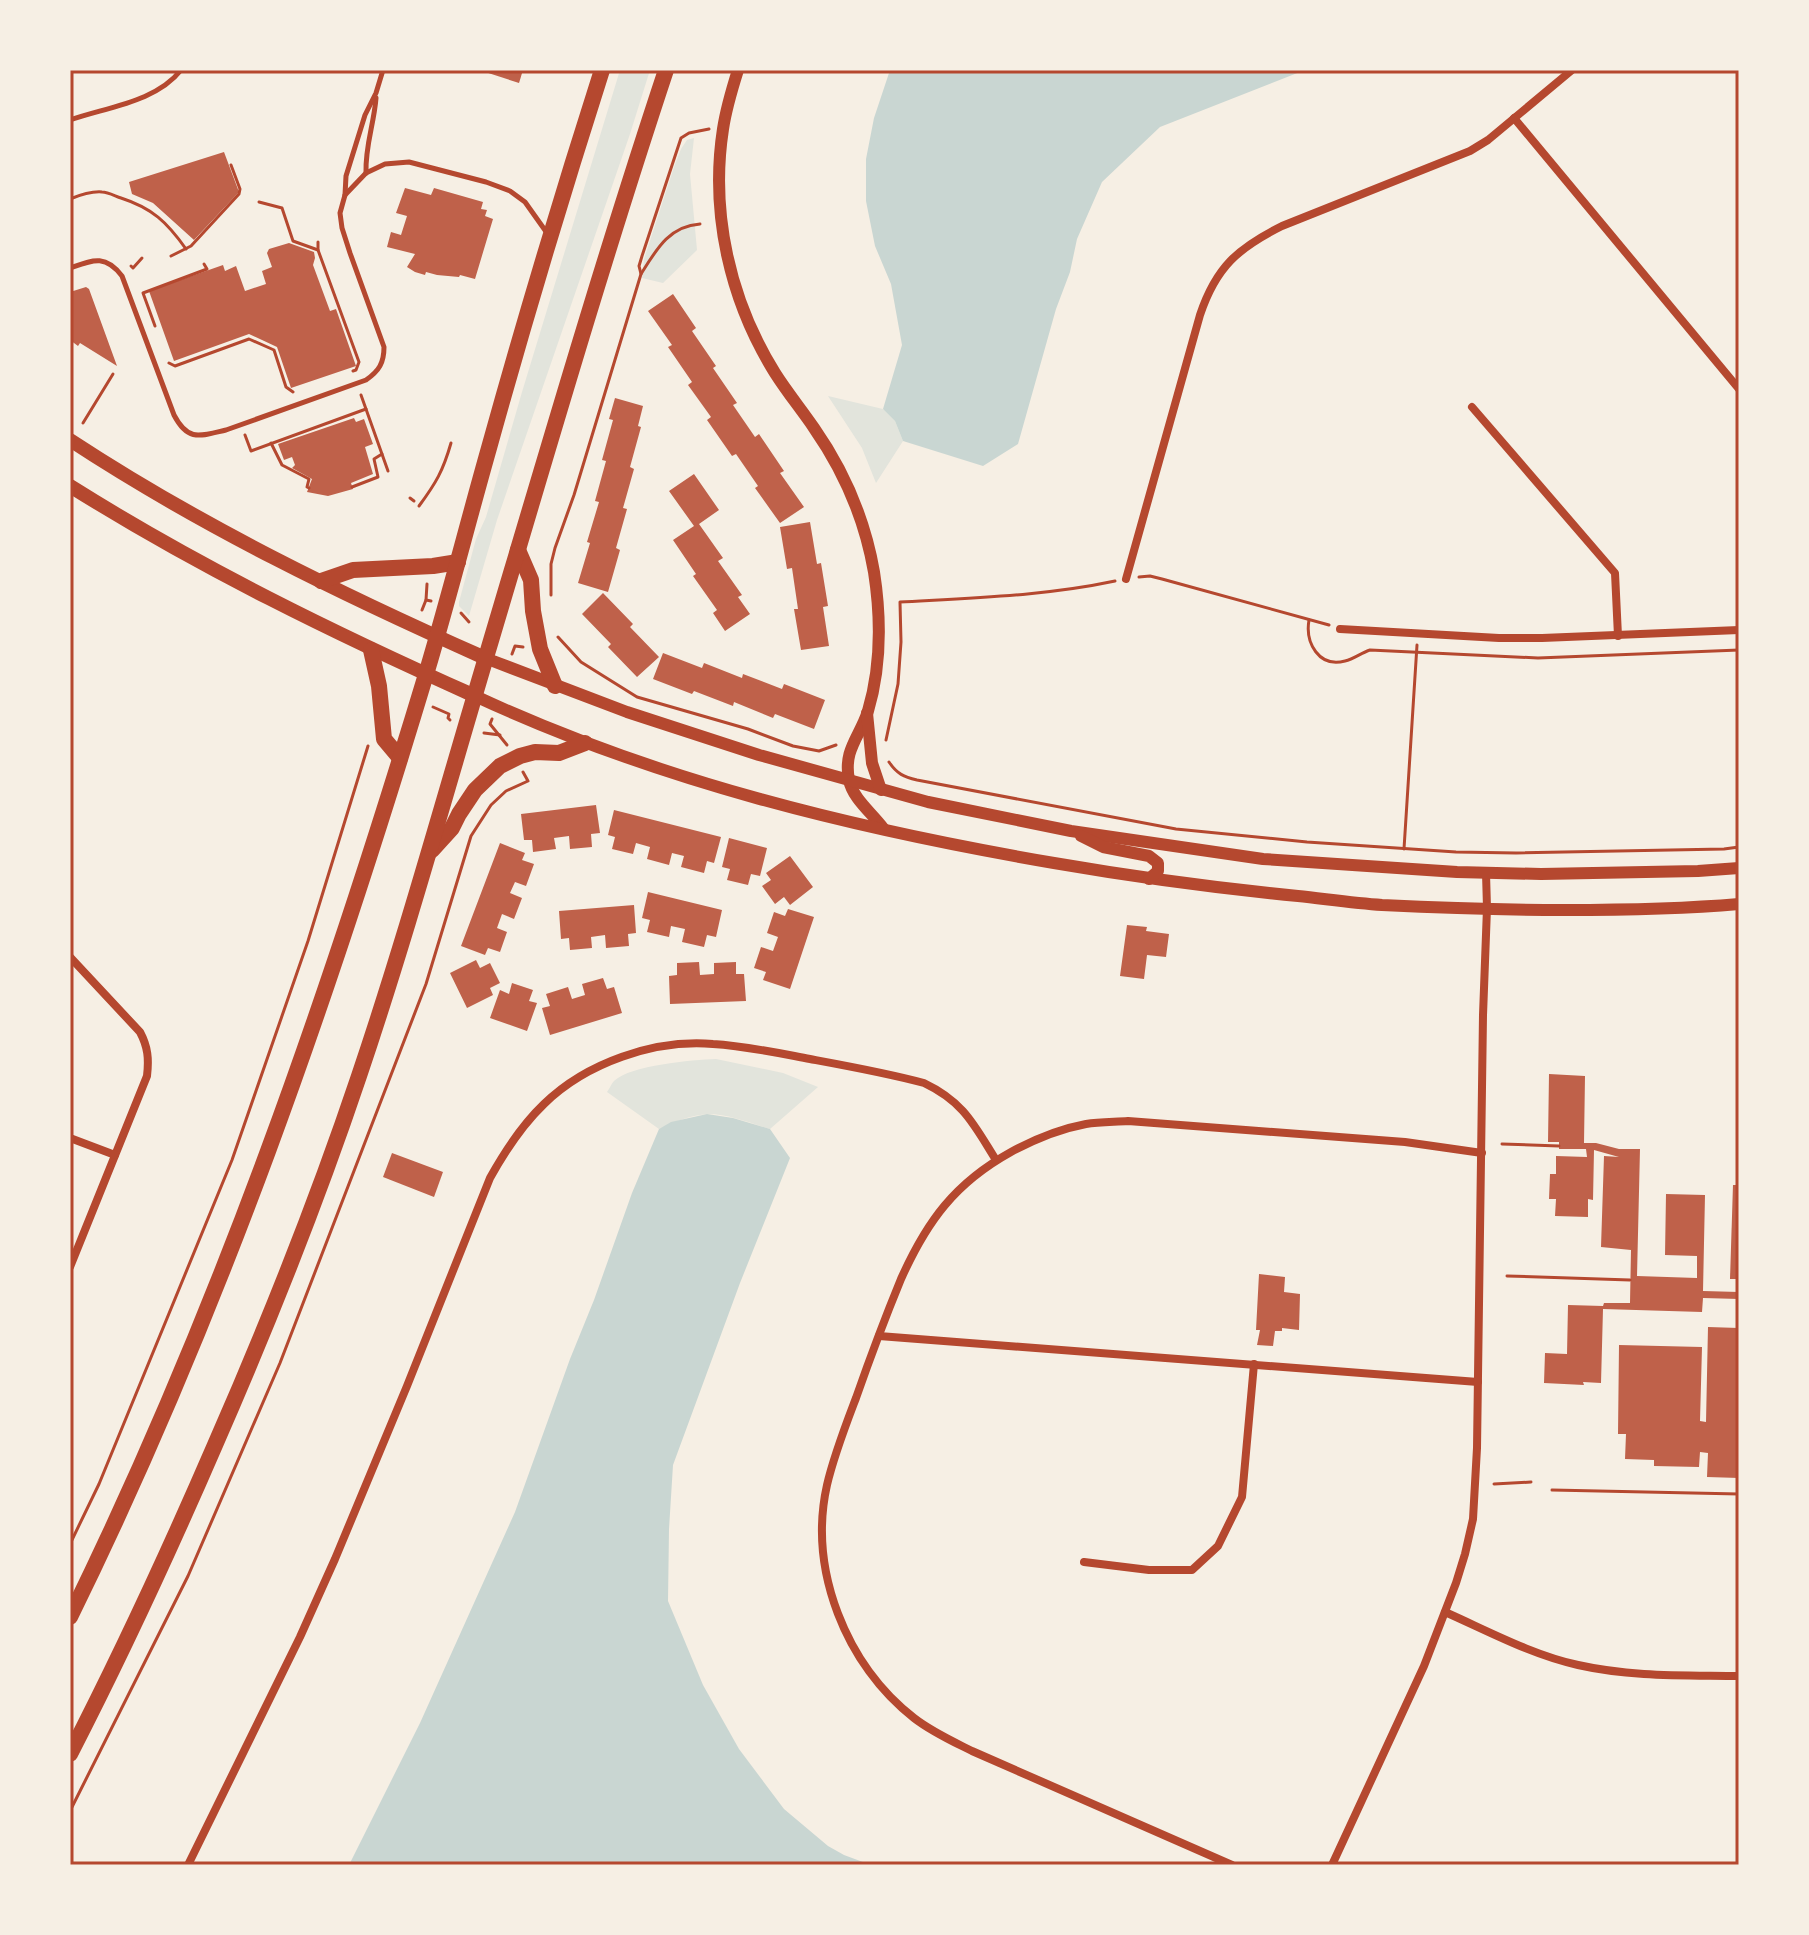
<svg xmlns="http://www.w3.org/2000/svg" width="1809" height="1935" font-family="'Zilla Slab',serif">
	<style>
		.green { fill: #e2e4dc }
		.water { fill: #c9d6d2 }
		.building { fill: #bf614a }
		.lines { fill: none; stroke-linecap: round; stroke-linejoin: round }
		.path { stroke: #b5482f; stroke-width: 3 }
		.service { stroke: #b5482f; stroke-width: 5 }
		.minor { stroke: #b5482f; stroke-width: 8 }
		.tertiary { stroke: #b5482f; stroke-width: 12 }
		.secondary { stroke: #b5482f; stroke-width: 14 }
		.primary { stroke: #b5482f; stroke-width: 16 }
		.neatline { fill: none; stroke: #b5482f; stroke-width: 3 }
	</style>
	<rect width="100%" height="100%" fill="#f6efe4"/>
	<g class="green">
		<polygon points="620,70 650,70 630,134 497,520 469,616 459,606 459,602 476,539 486,517 522,392"/>
		<polygon points="694,138 690,174 697,250 663,283 642,278 644,259 674,167 681,149 687,140"/>
		<polygon points="828,396 883,409 895,421 903,441 876,483 862,448"/>
		<path d="M716,1059L783,1073L818,1087L770,1129C750,1123 728,1114 708,1114C692,1115 673,1122 659,1129L607,1092C610,1088 611,1084 614,1081C631,1065 692,1060 716,1059Z"/>
	</g>
	<g class="water">
		<polygon points="890,70 1305,70 1160,127 1102,182 1077,239 1070,272 1056,309 1018,444 983,466 903,441 895,421 883,409 902,345 891,284 875,246 866,201 866,159 874,118"/>
		<polygon points="707,1114 733,1118 770,1129 790,1158 740,1283 673,1465 669,1529 668,1601 703,1685 739,1749 784,1809 828,1846 844,1855 871,1865 349,1865 420,1723 515,1512 570,1359 594,1300 632,1193 659,1129 671,1122"/>
	</g>
	<g class="building">
		<polygon points="479,70 523,70 519,83"/>
		<polygon points="224,152 239,192 194,240 153,203 132,194 129,182"/>
		<polygon points="405,188 431,195 434,188 483,202 481,209 487,210 485,216 493,219 475,279 460,275 459,277 437,275 426,272 425,275 415,272 407,267 415,254 387,247 391,232 401,235 407,216 396,213"/>
		<polygon points="289,243 314,252 315,258 313,265 330,311 336,309 356,366 291,388 277,347 249,334 174,361 149,291 223,265 225,271 236,266 245,291 266,284 262,271 272,267 267,253 269,249"/>
		<polygon points="86,287 89,289 117,366 80,343 78,346 70,340 70,292"/>
		<polygon points="673,294 696,328 692,331 716,366 713,368 737,403 733,405 755,437 759,434 784,471 780,473 804,507 780,523 755,488 758,486 736,454 732,456 707,420 711,417 688,385 692,382 668,347 672,345 648,311"/>
		<polygon points="615,398 643,406 638,426 641,427 630,467 634,469 623,508 627,509 616,548 620,550 608,592 578,583 590,543 587,542 599,502 595,501 606,461 602,460 613,420 609,419"/>
		<polygon points="354,418 356,422 364,419 373,444 365,447 373,474 351,483 353,489 328,496 307,492 312,479 292,468 295,465 292,457 284,460 278,444"/>
		<polygon points="694,474 719,510 699,524 723,558 718,561 742,595 738,597 750,614 725,631 713,613 717,610 693,576 696,574 673,540 694,526 669,491"/>
		<polygon points="810,522 817,564 821,563 828,606 823,607 829,646 801,650 794,609 798,609 792,568 787,569 780,527"/>
		<polygon points="603,593 633,624 630,627 659,657 637,677 608,647 611,644 582,614"/>
		<polygon points="663,653 702,668 704,663 742,678 743,674 782,689 784,684 825,700 814,729 775,714 773,718 734,702 733,706 694,691 692,694 653,679"/>
		<polygon points="596,805 600,833 591,834 592,847 570,849 569,836 554,838 556,849 533,852 532,840 524,840 521,814"/>
		<polygon points="614,810 721,837 714,863 707,861 704,873 681,867 684,856 672,853 669,865 647,859 650,847 636,843 633,854 612,849 615,837 608,835"/>
		<polygon points="729,838 767,848 760,876 751,874 748,885 727,880 730,869 722,867"/>
		<polygon points="500,843 525,853 522,860 534,864 526,886 515,882 510,893 522,898 514,919 502,914 497,928 507,932 500,952 488,948 485,955 461,946"/>
		<polygon points="790,856 813,887 790,905 784,897 775,904 762,886 771,880 766,873"/>
		<polygon points="648,892 722,910 716,937 707,935 704,947 682,942 685,929 671,926 669,937 647,932 650,920 642,918"/>
		<polygon points="634,905 636,933 628,934 629,946 606,948 605,935 591,937 592,948 570,950 569,938 561,939 559,911"/>
		<polygon points="788,909 814,917 790,989 763,980 766,972 754,968 761,947 773,951 778,937 767,933 774,912 785,916"/>
		<polygon points="1127,925 1147,927 1146,931 1169,934 1166,957 1147,955 1144,979 1120,976"/>
		<polygon points="476,960 480,968 490,963 500,983 490,988 493,995 467,1008 450,973"/>
		<polygon points="699,962 700,975 714,974 714,963 736,962 736,974 744,974 746,1001 670,1004 669,976 677,975 677,963"/>
		<polygon points="603,978 607,989 614,987 622,1013 550,1035 542,1008 550,1006 546,994 568,987 572,999 585,995 582,984"/>
		<polygon points="512,983 533,990 529,1001 537,1003 527,1031 490,1018 500,990 509,994"/>
		<polygon points="1549,1074 1585,1076 1584,1143 1596,1143 1619,1149 1640,1149 1637,1276 1697,1278 1697,1256 1665,1255 1666,1194 1705,1195 1703,1291 1739,1292 1739,1299 1703,1298 1702,1312 1603,1309 1601,1383 1583,1382 1584,1385 1544,1383 1545,1353 1567,1354 1568,1305 1603,1306 1604,1303 1630,1303 1631,1250 1601,1247 1604,1156 1619,1157 1594,1150 1593,1200 1588,1199 1588,1217 1555,1216 1556,1199 1549,1199 1550,1174 1556,1174 1556,1156 1587,1157 1586,1149 1559,1149 1559,1142 1548,1142"/>
		<polygon points="392,1153 443,1172 434,1197 383,1177"/>
		<polygon points="1733,1185 1739,1185 1739,1279 1730,1279"/>
		<polygon points="1259,1274 1285,1277 1284,1292 1300,1294 1299,1330 1282,1328 1282,1331 1275,1331 1273,1346 1257,1345 1260,1330 1256,1330"/>
		<polygon points="1708,1327 1739,1328 1739,1478 1707,1477 1708,1453 1700,1452 1699,1467 1654,1466 1654,1460 1625,1459 1626,1434 1618,1434 1619,1345 1702,1347 1700,1421 1706,1422"/>
	</g>
	<g class="lines">
		<g class="path">
			<path d="M70,199C80,195 91,191 102,192C108,192 115,196 121,198C152,208 167,222 186,249"/>
			<polyline points="259,202 282,208 293,241 318,250"/>
			<polyline points="318,242 318,250 359,362 356,370 353,371"/>
			<polyline points="171,256 191,246 239,194 240,189 231,165"/>
			<polyline points="131,266 133,268 142,258"/>
			<polyline points="641,274 639,266 642,256 681,138 689,133 709,129"/>
			<polyline points="155,326 143,293 207,269 204,264"/>
			<polyline points="169,363 175,366 249,339 274,350 286,387 293,392"/>
			<polyline points="361,395 388,471"/>
			<polyline points="83,423 113,374"/>
			<polyline points="245,435 251,451 366,409"/>
			<polyline points="271,443 282,465 309,479 307,487 309,488"/>
			<polyline points="352,487 378,477 374,459 382,454"/>
			<polyline points="410,498 414,501"/>
			<path d="M419,506C436,483 443,471 451,443"/>
			<polyline points="1139,577 1150,576 1162,579 1329,625"/>
			<path d="M551,595V564L555,548L574,495L641,274C656,250 669,226 700,224"/>
			<polyline points="426,600 427,584"/>
			<polyline points="422,610 426,600 431,601"/>
			<polyline points="461,613 469,622"/>
			<path d="M1309,620C1305,643 1319,668 1345,661C1354,659 1361,653 1370,650L1538,658L1739,650"/>
			<polyline points="558,637 581,662 637,697 748,729 793,746 819,751 836,745"/>
			<polyline points="512,654 515,646 523,647"/>
			<polyline points="433,707 449,714 448,718 450,720"/>
			<polyline points="492,719 490,724 507,745"/>
			<polyline points="484,733 500,735"/>
			<path d="M886,740L898,684L901,642L900,602C972,598 1045,596 1115,581"/>
			<path d="M889,762C897,774 904,777 917,780L1176,829L1307,842L1456,852L1516,853L1724,849L1739,847"/>
			<polyline points="1404,849 1417,645"/>
			<polyline points="1502,1144 1559,1146"/>
			<polyline points="1507,1276 1630,1280"/>
			<polyline points="1494,1484 1531,1482"/>
			<polyline points="1552,1490 1739,1494"/>
			<polyline points="70,1544 99,1484 232,1160 308,941 368,746"/>
			<polyline points="70,1811 188,1576 280,1363 426,984 471,836 491,805 506,791 528,781 523,772"/>
		</g>
		<g class="service">
			<path d="M70,120C107,107 156,102 181,70"/>
			<path d="M366,173C365,146 374,124 376,98"/>
			<polyline points="345,195 366,173 385,164 409,162 486,182 510,191 525,202 547,233"/>
			<path d="M70,268C93,260 105,254 122,276L174,415C188,442 200,436 226,430L366,380C379,371 384,363 384,347L350,253L342,228L340,213L345,195L346,176L365,115L376,93L383,70"/>
		</g>
		<g class="minor">
			<polyline points="1514,118 1739,389"/>
			<polyline points="1472,407 1615,573 1618,636"/>
			<path d="M1126,579L1200,315C1216,267 1238,248 1282,226L1470,151L1488,140L1572,70"/>
			<polyline points="1340,629 1499,638 1542,638 1739,630"/>
			<path d="M70,957L140,1032C148,1047 149,1059 147,1076L70,1267"/>
			<polyline points="70,1138 115,1155"/>
			<polyline points="879,1336 1478,1382"/>
			<polyline points="1084,1562 1149,1570 1192,1570 1218,1546 1242,1497 1254,1364"/>
			<path d="M1445,1612C1488,1631 1532,1655 1578,1665C1631,1677 1685,1675 1739,1676"/>
			<path d="M188,1865L300,1637L335,1559L407,1386L490,1178C505,1151 521,1126 544,1104C586,1063 654,1039 713,1044C746,1046 778,1053 810,1059C848,1066 887,1073 924,1083C964,1102 974,1125 996,1160"/>
			<path d="M1232,1865L972,1751C952,1741 932,1732 914,1718C846,1665 808,1570 827,1485C834,1455 845,1427 856,1398C870,1358 885,1318 901,1279C927,1221 955,1183 1011,1152C1035,1139 1059,1129 1086,1124C1099,1122 1114,1122 1128,1121L1405,1142L1482,1153"/>
			<polyline points="1332,1865 1424,1666 1456,1583 1465,1554 1473,1519 1477,1448 1483,1015 1487,908 1486,873"/>
		</g>
		<g class="tertiary">
			<path d="M738,70C732,89 726,109 723,129C710,213 730,301 775,373C787,392 801,409 814,428C844,471 865,520 874,572C881,617 881,667 868,711C860,737 843,749 849,780C853,799 872,813 883,828"/>
			<polyline points="485,658 627,712 759,755 928,802 1071,831 1263,859 1457,872 1541,874 1698,871 1739,868"/>
			<path d="M475,696C658,781 855,829 1054,863C1135,877 1216,888 1298,896C1326,899 1354,903 1382,905C1443,908 1503,910 1564,910C1622,910 1681,909 1739,904"/>
			<polyline points="867,713 872,763 881,790"/>
			<polyline points="1081,836 1103,847 1149,856 1158,863 1158,871 1149,879"/>
		</g>
		<g class="secondary">
			<path d="M70,440C201,526 343,595 485,658"/>
			<path d="M70,486C199,567 336,634 475,696"/>
		</g>
		<g class="primary">
			<polyline points="518,550 531,580 533,611 540,649 555,686"/>
			<polyline points="321,581 353,570 433,566 458,562"/>
			<polyline points="371,650 379,686 384,739 400,758"/>
			<polyline points="432,850 452,828 459,814 475,790 500,766 520,756 535,752 559,753 585,743"/>
			<path d="M70,1617C219,1314 330,993 427,671C449,597 468,522 489,448C524,322 562,195 602,70"/>
			<path d="M70,1754C122,1653 170,1549 215,1445C268,1324 317,1201 359,1076C406,937 445,795 487,654C545,459 602,263 666,70"/>
		</g>
	</g>
	<rect width="1809" height="1935" fill="none" stroke="#f6efe4" stroke-width="144"/>
	<rect x="72" y="72" width="1665" height="1791" class="neatline"/>
</svg>
